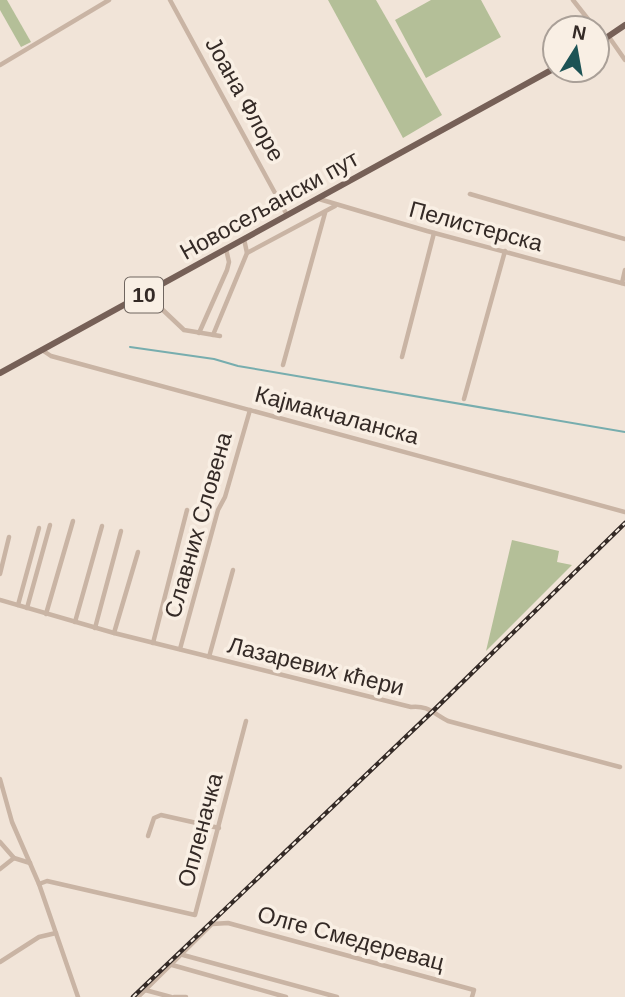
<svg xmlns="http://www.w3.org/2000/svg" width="625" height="997" font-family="Helvetica,sans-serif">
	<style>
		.green { fill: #b4bf98 }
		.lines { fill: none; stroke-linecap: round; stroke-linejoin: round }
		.stream { stroke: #77adae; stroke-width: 2 }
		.street { stroke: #c9b4a4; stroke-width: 4.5 }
		.primary { stroke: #766057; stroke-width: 6 }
		.rail-casing { stroke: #342a26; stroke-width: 4.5 }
		.rail { stroke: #f9efe4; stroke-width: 2; stroke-dasharray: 5; stroke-linecap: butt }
		.labels { text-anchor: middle; stroke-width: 7; stroke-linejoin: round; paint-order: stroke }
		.shield { fill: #f9efe4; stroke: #6f655f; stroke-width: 2 }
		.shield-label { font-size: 21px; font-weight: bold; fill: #342a26 }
		.street-label { font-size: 23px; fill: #342a26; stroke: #f9efe4 }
	</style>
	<rect width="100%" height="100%" fill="#f1e4d8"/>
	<g class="green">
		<polygon points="0,0 7,0 31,42 21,47 0,10"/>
		<polygon points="328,0 376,0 442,115 403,138"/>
		<polygon points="431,0 481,0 501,37 426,78 395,20"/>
		<polygon points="512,540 559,551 557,562 572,565 486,651"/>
	</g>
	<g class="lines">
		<polyline class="stream" points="130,347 214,359 238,366 625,432"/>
		<g class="street">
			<polyline points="170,0 287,215"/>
			<polyline points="573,0 595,28"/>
			<polyline points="609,37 625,60"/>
			<polyline points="0,65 109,0"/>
			<polyline points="470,194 625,239"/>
			<polyline points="319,199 427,231 625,284"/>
			<polyline points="244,239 247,253 335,206"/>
			<polyline points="622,283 625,270"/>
			<polyline points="146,294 184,330 220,336"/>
			<polyline points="199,333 227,270 229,262 226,249"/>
			<polyline points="213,335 247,253"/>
			<polyline points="42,350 51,356 625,512"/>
			<polyline points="402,357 434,233"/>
			<polyline points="283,365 325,213"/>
			<polyline points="464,399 505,251"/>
			<polyline points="0,574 9,537"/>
			<path d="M0,600L114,633L411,707C428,705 434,714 448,721L620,767"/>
			<polyline points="18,605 39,528"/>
			<polyline points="27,608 50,525"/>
			<polyline points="46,614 73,521"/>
			<polyline points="75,622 102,526"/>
			<polyline points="95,628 121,531"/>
			<polyline points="114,633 138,552"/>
			<polyline points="153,643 187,510"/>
			<polyline points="180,649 218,510 225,497 250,410"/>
			<polyline points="209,657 233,570"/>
			<polyline points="0,779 12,822 39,884 78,997"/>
			<polyline points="148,836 154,818 161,815 219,828"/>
			<polyline points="0,842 14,858"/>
			<polyline points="0,869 14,858 30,863"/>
			<polyline points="39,884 47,881 195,915 246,721"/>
			<polyline points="183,955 337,997"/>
			<polyline points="0,962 39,937 56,933"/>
			<polyline points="172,965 286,997"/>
			<polyline points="145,990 171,997"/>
			<polyline points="138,997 212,924 228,923 474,990 472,997"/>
			<polyline points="174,997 186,997"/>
		</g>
		<g class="primary">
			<polyline points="597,44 625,25"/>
			<polyline points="0,373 555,68"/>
		</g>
		<defs>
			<polyline id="rail" points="133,997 433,711 625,523"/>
		</defs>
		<use href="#rail" class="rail-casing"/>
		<use href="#rail" class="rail"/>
	</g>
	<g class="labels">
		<rect class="shield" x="125" y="277.5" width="38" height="35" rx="5"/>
		<g class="shield-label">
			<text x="144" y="302">10</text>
		</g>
		<g class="street-label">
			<text transform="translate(245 99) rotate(61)" y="8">Јоана Флоре</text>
			<text transform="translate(269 205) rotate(-29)" y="8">Новосељански пут</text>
			<text transform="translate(476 226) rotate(15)" y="8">Пелистерска</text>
			<text transform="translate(337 415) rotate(15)" y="8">Кајмакчаланска</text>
			<text transform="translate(198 525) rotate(-74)" y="8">Славних Словена</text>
			<text transform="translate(316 666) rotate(14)" y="8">Лазаревих кћери</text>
			<text transform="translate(200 830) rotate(-75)" y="8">Опленачка</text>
			<text transform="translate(351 938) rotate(15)" y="8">Олге Смедеревац</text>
		</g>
	</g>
	<g transform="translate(576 49) rotate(11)"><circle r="33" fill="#f9efe4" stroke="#aaa098" stroke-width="2"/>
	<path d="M0-5L12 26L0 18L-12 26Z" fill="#1c5355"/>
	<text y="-10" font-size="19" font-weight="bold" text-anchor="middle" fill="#342a26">N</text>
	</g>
</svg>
